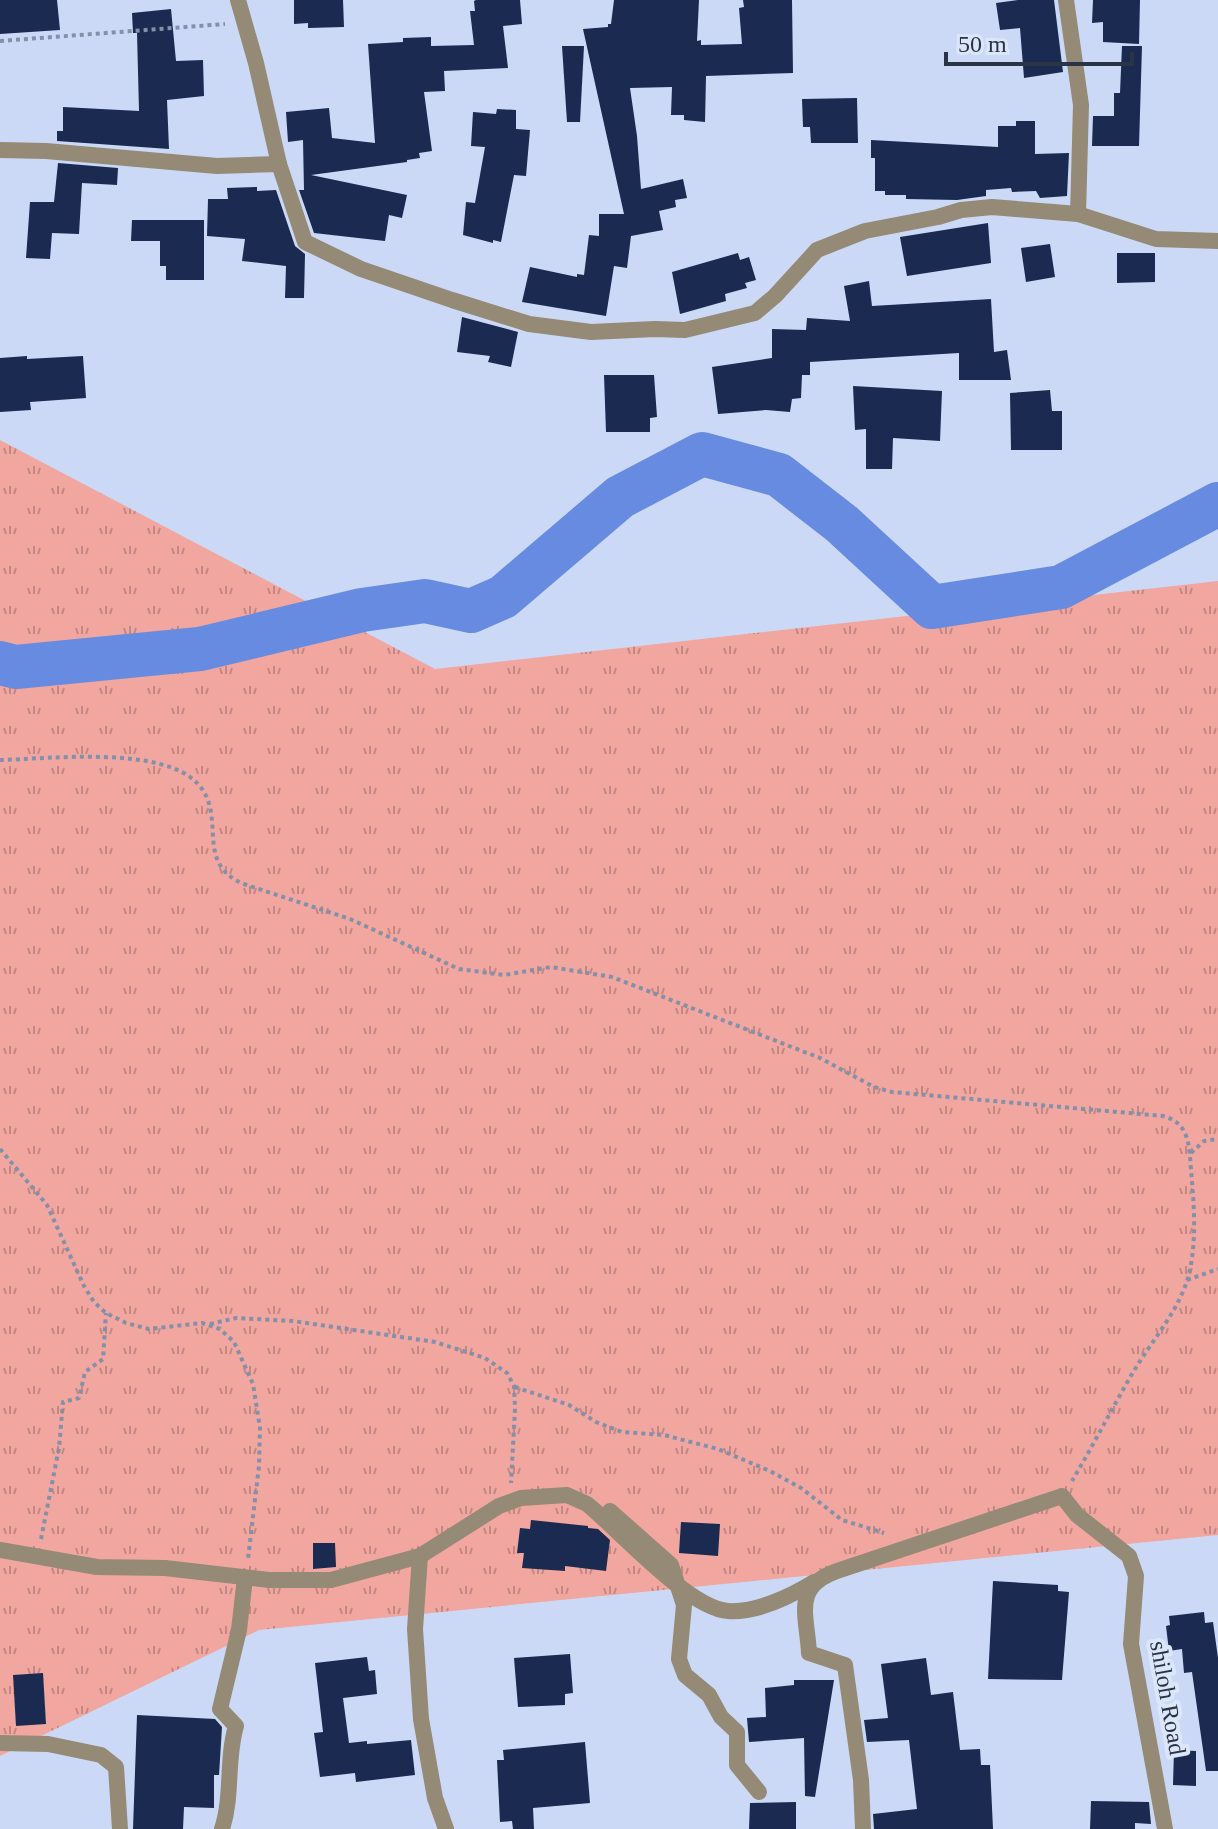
<svg xmlns="http://www.w3.org/2000/svg" width="1218" height="1829" font-family="'Times New Roman',serif">
	<style>
		.grass { fill: url(#grass-tufts) }
		.lines { fill: none; stroke-linecap: round; stroke-linejoin: round }
		.river { stroke: #668be1; stroke-width: 44 }
		.building { fill: #1a2a50 }
		.path { stroke: #8490a8; stroke-width: 4; stroke-dasharray: 4 4; stroke-linecap: butt }
		.minor { stroke: #948a75; stroke-width: 16 }
		.labels { text-anchor: middle; stroke-width: 8; stroke-linejoin: round; paint-order: stroke }
		.street-label { font-size: 24px; fill: #2b3447; stroke: #dce6f9 }
	</style>
	<defs>
		<pattern id="grass-tufts" width="24" height="20" patternUnits="userSpaceOnUse" patternTransform="scale(2)"><rect width="24" height="20" fill="#f1a69f"/><path d="M3 7l-1-3M5 7V3M7 7l1-3M15 17l-1-3M17 17v-4M19 17l1-3" fill="none" stroke="#c38883"/></pattern>
	</defs>
	<rect width="100%" height="100%" fill="#cbd9f6"/>
	<polygon class="grass" points="0,440 435,669 1218,581 1218,1535 259,1630 0,1756"/>
	<g class="lines">
		<polyline class="river" points="0,663 16,667 200,649 362,610 425,601 471,611 503,597 620,497 702,454 779,475 842,524 932,607 1061,587 1218,504"/>
	</g>
	<g class="building">
		<polygon points="0,0 57,0 60,30 0,34"/>
		<polygon points="294,0 343,0 344,27 308,28 308,23 294,24"/>
		<polygon points="476,0 520,0 522,24 503,26 508,68 444,71 445,91 424,92 432,151 419,153 420,158 407,160 407,162 311,175 407,195 402,218 389,215 385,241 314,233 299,190 304,190 303,140 288,142 286,112 329,108 332,138 375,143 368,44 403,42 403,38 431,37 431,46 474,45 470,11 475,11 474,1"/>
		<polygon points="614,0 699,0 697,41 701,40 701,45 742,44 739,8 744,7 743,0 792,0 793,73 706,76 705,122 684,120 684,115 671,115 672,87 630,88 637,136 641,189 683,179 687,198 675,200 676,207 659,211 663,230 631,236 627,268 614,266 606,316 522,302 530,267 577,277 577,274 584,275 589,235 599,236 599,214 624,214 583,29 608,27 608,24 611,24"/>
		<polygon points="1018,0 1054,0 1063,72 1024,78 1020,28 1000,30 996,3"/>
		<polygon points="1093,0 1140,0 1139,44 1103,42 1103,22 1092,23"/>
		<polygon points="171,9 176,61 203,60 204,96 167,100 169,149 57,141 57,131 63,131 63,107 139,111 137,33 133,33 132,13"/>
		<polygon points="562,46 584,46 580,122 567,122"/>
		<polygon points="1122,46 1142,46 1139,146 1092,146 1093,116 1114,116 1114,93 1120,93"/>
		<polygon points="857,98 858,143 811,143 810,127 803,127 802,99"/>
		<polygon points="497,109 516,110 516,129 530,130 526,176 514,175 501,242 493,240 493,243 463,235 466,202 475,203 485,147 471,146 473,112 496,114"/>
		<polygon points="1016,121 1035,121 1035,154 1069,153 1067,196 1040,198 1036,191 1012,192 1011,188 986,190 986,196 957,200 906,199 906,195 885,195 885,191 875,191 875,158 871,158 871,140 998,147 998,126 1016,126"/>
		<polygon points="58,163 118,168 117,185 82,183 79,234 52,233 50,259 26,258 30,202 54,202"/>
		<polygon points="257,187 257,191 276,190 295,246 305,254 304,298 285,298 286,266 242,261 245,239 207,236 208,199 228,199 227,188"/>
		<polygon points="132,220 204,220 204,280 166,280 166,266 160,266 160,241 131,241"/>
		<polygon points="988,223 991,263 907,276 900,237"/>
		<polygon points="1050,244 1055,277 1026,282 1021,248"/>
		<polygon points="738,253 740,260 749,257 756,280 745,283 747,288 725,294 726,301 680,314 672,272"/>
		<polygon points="1117,253 1155,253 1155,282 1117,283"/>
		<polygon points="869,281 872,306 991,299 994,352 1007,350 1011,380 959,380 959,353 810,362 810,375 802,375 801,398 792,399 790,412 766,410 718,414 712,367 772,358 772,329 806,330 807,318 850,321 844,286"/>
		<polygon points="462,317 518,332 511,367 488,362 490,356 457,352"/>
		<polygon points="27,356 27,359 83,356 86,398 30,402 31,410 0,412 0,358"/>
		<polygon points="604,375 654,375 657,417 650,418 650,432 606,432"/>
		<polygon points="853,386 942,391 940,441 893,438 892,469 866,469 866,429 855,430"/>
		<polygon points="1050,390 1052,411 1062,411 1062,450 1011,450 1010,393"/>
		<polygon points="531,1520 588,1526 588,1528 598,1529 610,1540 606,1571 565,1566 565,1571 522,1568 524,1553 517,1553 520,1528 530,1529"/>
		<polygon points="681,1522 720,1524 718,1556 679,1553"/>
		<polygon points="313,1543 335,1543 336,1567 313,1569"/>
		<polygon points="993,1581 1058,1585 1058,1591 1069,1592 1062,1680 988,1679"/>
		<polygon points="1204,1612 1205,1623 1213,1622 1218,1658 1218,1771 1206,1771 1192,1672 1184,1673 1182,1649 1169,1651 1166,1626 1170,1625 1169,1616"/>
		<polygon points="570,1654 573,1693 565,1694 565,1705 518,1707 514,1658"/>
		<polygon points="367,1657 369,1671 375,1670 377,1694 343,1698 349,1743 367,1741 367,1744 411,1740 415,1775 356,1782 355,1773 320,1777 314,1733 323,1732 315,1663"/>
		<polygon points="926,1658 931,1695 953,1692 960,1750 980,1749 981,1765 990,1765 993,1829 874,1829 873,1814 917,1809 909,1740 867,1742 864,1720 888,1718 881,1664"/>
		<polygon points="43,1673 46,1724 16,1726 13,1675"/>
		<polygon points="794,1680 834,1680 815,1797 805,1796 804,1738 749,1742 747,1718 766,1717 765,1688 794,1685"/>
		<polygon points="137,1715 215,1719 222,1727 219,1775 214,1775 214,1808 184,1807 183,1829 133,1829"/>
		<polygon points="585,1742 590,1803 533,1808 534,1829 513,1829 512,1821 500,1822 497,1760 504,1760 503,1750"/>
		<polygon points="1174,1750 1196,1751 1196,1786 1173,1785"/>
		<polygon points="1091,1801 1149,1802 1151,1824 1135,1823 1135,1829 1090,1829"/>
		<polygon points="796,1802 796,1829 749,1829 750,1803"/>
	</g>
	<g class="lines">
		<g class="path">
			<polyline points="0,41 225,24"/>
			<path d="M0,760C49,759 162,745 198,784C228,817 193,863 244,884L350,919L459,969L504,975L551,967L612,977L820,1058L874,1087L892,1092L1163,1116C1190,1123 1189,1146 1191,1170C1194,1204 1197,1240 1189,1274C1180,1309 1154,1338 1135,1369C1113,1406 1094,1444 1072,1481"/>
			<polyline points="0,1149 47,1205 84,1286 94,1302 106,1313 126,1323 149,1329 202,1323 220,1329 234,1342 253,1384 260,1428 259,1466 248,1559"/>
			<polyline points="1191,1153 1204,1141 1218,1139"/>
			<polyline points="1187,1280 1218,1269"/>
			<polyline points="210,1324 236,1318 293,1321 435,1342 485,1358 507,1373 514,1386 515,1409 511,1483"/>
			<polyline points="515,1387 569,1405 596,1422 622,1432 664,1435 718,1449 770,1471 801,1488 842,1520 884,1533"/>
			<polyline points="41,1539 59,1448 63,1402 79,1398 85,1372 103,1359 106,1313"/>
		</g>
		<g class="minor">
			<polyline points="238,0 256,63 279,164 305,242 361,269 452,300 529,324 591,332 655,329 685,330 755,313 775,296 817,250 865,231 938,217 961,210 992,207 1078,214 1156,239 1218,241"/>
			<polyline points="1066,0 1081,105 1078,214"/>
			<polyline points="0,150 46,151 217,166 279,164"/>
			<polyline points="610,1511 671,1565 684,1605 679,1659 685,1675 709,1695 721,1717 737,1732 737,1765 759,1792"/>
			<path d="M0,1550L97,1567L165,1568L269,1580H331L420,1556L499,1506L521,1498L567,1495L587,1504C618,1529 689,1609 728,1611C756,1613 791,1596 814,1582"/>
			<polyline points="420,1556 415,1629 421,1719 435,1798 446,1829"/>
			<polyline points="0,1743 48,1744 101,1755 116,1767 120,1829"/>
			<path d="M222,1829C233,1795 226,1760 236,1726L220,1709L239,1630L245,1578"/>
			<path d="M863,1829L861,1780L845,1665L809,1653C807,1614 792,1587 837,1571L1062,1496L1077,1515L1129,1556L1136,1576L1131,1644L1165,1829"/>
		</g>
	</g>
	<g class="labels">
		<g class="street-label">
			<text transform="translate(1168 1698) rotate(80)" y="8">shiloh Road</text>
		</g>
	</g>
	<path d="M946 52v12h186v-12" fill="none" stroke="#2b3447" stroke-width="4"/>
	<text x="958" y="52" font-size="24" fill="#2b3447" stroke="#dce6f9" stroke-width="6" paint-order="stroke">50 m</text>
</svg>
